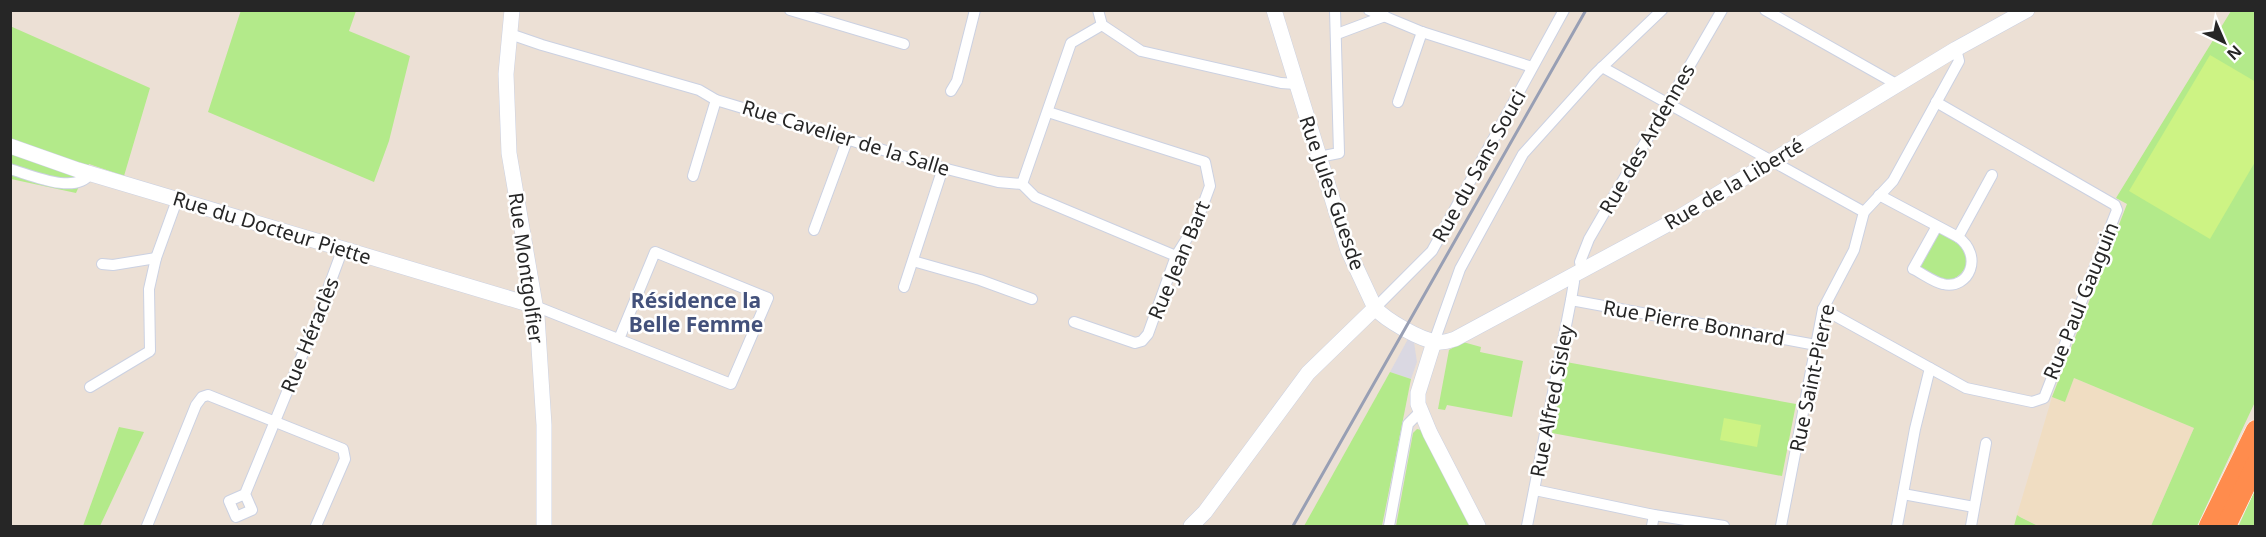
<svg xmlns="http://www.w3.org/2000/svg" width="2266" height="537" font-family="'Noto Sans',sans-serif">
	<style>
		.industrial { fill: #dad8e2 }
		.education { fill: #f0ddc2 }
		.green { fill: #b3ea8a }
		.pitch { fill: #cdf384 }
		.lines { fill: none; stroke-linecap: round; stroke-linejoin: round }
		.street-casing { stroke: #cbd1e2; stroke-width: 12 }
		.secondary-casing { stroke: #cbd1e2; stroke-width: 16 }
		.highway-casing { stroke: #fff; stroke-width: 21 }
		.street { stroke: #fff; stroke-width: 10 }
		.secondary { stroke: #fff; stroke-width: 15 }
		.highway { stroke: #ff8c4d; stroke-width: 20 }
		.rail { stroke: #989fb4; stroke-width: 3 }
		.labels { text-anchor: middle; stroke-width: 5; stroke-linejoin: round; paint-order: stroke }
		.street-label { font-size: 20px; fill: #262626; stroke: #fff }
		.neighbourhood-label { font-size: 21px; font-weight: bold; fill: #43517b; stroke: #fff }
	</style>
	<rect width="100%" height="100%" fill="#ece0d5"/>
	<polygon class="industrial" points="1409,337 1414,342 1417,362 1411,379 1390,372"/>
	<polygon class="education" points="2074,378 2194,428 2151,526 2038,526 2017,515 2052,397 2065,401"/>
	<g class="green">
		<polygon points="241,10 356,11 349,31 410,56 389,141 374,182 208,112"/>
		<polygon points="2231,11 2255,11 2255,402 2197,526 2151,526 2194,428 2074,378 2065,402 2052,397 2127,204 2116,198"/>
		<polygon points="10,26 150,88 124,176 89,164 76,193 11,179"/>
		<path d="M1939,232L1961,245L1968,262C1958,286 1939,284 1921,267V262Z"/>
		<polygon points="1463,342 1481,347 1480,352 1523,361 1512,417 1447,405 1445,410 1438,409 1449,350"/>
		<polygon points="1566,362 1796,404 1782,476 1552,433"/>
		<polygon points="1390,372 1411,379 1382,526 1304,526"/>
		<polygon points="119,427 144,432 100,526 83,526"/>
		<polygon points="1417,429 1421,430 1470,526 1396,526 1413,433"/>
		<polygon points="2255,490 2255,526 2239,526 2239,525"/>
		<polygon points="2017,515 2020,517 2038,526 2014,526"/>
	</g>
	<g class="pitch">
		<polygon points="2210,55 2256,82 2255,162 2210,239 2129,191"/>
		<polygon points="1724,418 1761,425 1757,447 1720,440"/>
	</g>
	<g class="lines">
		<defs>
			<g id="street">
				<polyline points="790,10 904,44"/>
				<polyline points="1098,10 1102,25 1141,51 1281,83 1296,84"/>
				<polyline points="1369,10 1422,32 1532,67"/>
				<polyline points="1765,10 1898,85"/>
				<polyline points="510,34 542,45 699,90 716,100 943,168 998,182 1022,184 1035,197 1176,256"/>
				<polyline points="1337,34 1385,16"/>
				<polyline points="1602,67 1864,212"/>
				<polyline points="951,91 957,81 975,10"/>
				<polyline points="1398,102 1422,32"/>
				<polyline points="1048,112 1205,162 1210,186 1196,224 1176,256 1148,334 1142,341 1135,343 1074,322"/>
				<polyline points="1319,157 1339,153 1335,10"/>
				<path d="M10,169C31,175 75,195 90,174"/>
				<polyline points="693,176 716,100"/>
				<polyline points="1022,184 1071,43 1102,25"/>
				<path d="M1879,195L1958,237C1984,256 1969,290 1943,284C1933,282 1922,273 1913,269L1937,226"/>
				<polyline points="814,230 848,138"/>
				<polyline points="1958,237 1992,175"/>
				<polyline points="913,261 980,280 1032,299"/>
				<polyline points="102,264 113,265 156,258"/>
				<polyline points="1582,271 1580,262 1589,239 1722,10"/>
				<polyline points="904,287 943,168"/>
				<polyline points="1571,300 1816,345"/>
				<polyline points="535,306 731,384 768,298 655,252 619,339"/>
				<polyline points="1375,308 1432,251 1564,10"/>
				<polyline points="1823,309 1966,388 2032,402 2044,398 2117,210 2115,205 1936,102"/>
				<polyline points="1434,342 1460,269 1523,154 1596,73 1662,10"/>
				<polyline points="90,387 150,351 149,289 156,258 177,200"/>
				<polyline points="1535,490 1654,515 1724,526"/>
				<polyline points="245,494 229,501 236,517 252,510 245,494 315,324 343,248"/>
				<polyline points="1903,494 1974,507"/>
				<polyline points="147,526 196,405 202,397 208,395 343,449 345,459 316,526"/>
				<polyline points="1389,526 1408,424 1420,412"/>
				<polyline points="1527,526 1571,300 1574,282 1572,276"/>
				<polyline points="1652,526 1654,515"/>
				<polyline points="1781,526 1823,309 1854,250 1864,212 1893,181 1959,61 1956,49"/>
				<polyline points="1897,526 1915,429 1930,368"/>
				<polyline points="1971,526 1986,443"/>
			</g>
			<g id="secondary">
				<polyline points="512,10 506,74 509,153 537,316 544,425 544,526"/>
				<path d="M1274,10L1348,250L1375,308C1386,320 1420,340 1437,342C1443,343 1449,341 1455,339L1670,223L1956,49L2027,10"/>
				<polyline points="10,146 78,170 535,306"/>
				<polyline points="1434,342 1418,393 1418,404 1430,433 1478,526"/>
				<polyline points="1191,526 1205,512 1308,373 1375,308"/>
			</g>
			<g id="highway">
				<polyline points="2209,526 2256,430"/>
				<polyline points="2226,526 2256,464"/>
			</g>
		</defs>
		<use href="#street" class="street-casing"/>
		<use href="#secondary" class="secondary-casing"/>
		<use href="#highway" class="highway-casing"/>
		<use href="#street" class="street"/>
		<use href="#secondary" class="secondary"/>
		<use href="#highway" class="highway"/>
		<polyline class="rail" points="1293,526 1586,10"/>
	</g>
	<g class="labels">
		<g class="street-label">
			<text transform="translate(846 138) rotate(17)" y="7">Rue Cavelier de la Salle</text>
			<text transform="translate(1647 139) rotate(-60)" y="7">Rue des Ardennes</text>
			<text transform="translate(1479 166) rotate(-61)" y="7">Rue du Sans Souci</text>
			<text transform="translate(1734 184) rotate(-31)" y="7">Rue de la Liberté</text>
			<text transform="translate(1332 193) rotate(71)" y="7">Rue Jules Guesde</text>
			<text transform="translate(272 228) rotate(17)" y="7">Rue du Docteur Piette</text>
			<text transform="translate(1179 260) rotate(-67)" y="7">Rue Jean Bart</text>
			<text transform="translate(526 268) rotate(82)" y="7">Rue Montgolfier</text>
			<text transform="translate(2081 301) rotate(-68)" y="7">Rue Paul Gauguin</text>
			<text transform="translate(1694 323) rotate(10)" y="7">Rue Pierre Bonnard</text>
			<text transform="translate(310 335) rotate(-68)" y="7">Rue Héraclès</text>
			<text transform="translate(1812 378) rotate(-78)" y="7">Rue Saint-Pierre</text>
			<text transform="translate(1552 401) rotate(-79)" y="7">Rue Alfred Sisley</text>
		</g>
		<g class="neighbourhood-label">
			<text x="696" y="308">Résidence la<tspan x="696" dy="24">Belle Femme</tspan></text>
		</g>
	</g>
	<rect width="2266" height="537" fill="none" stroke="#262626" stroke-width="24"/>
	<g transform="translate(2224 42) rotate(136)" stroke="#ffffff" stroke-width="4.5" paint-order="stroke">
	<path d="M0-4.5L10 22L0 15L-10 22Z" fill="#262626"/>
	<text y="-9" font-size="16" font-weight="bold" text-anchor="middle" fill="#262626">N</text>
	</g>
</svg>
